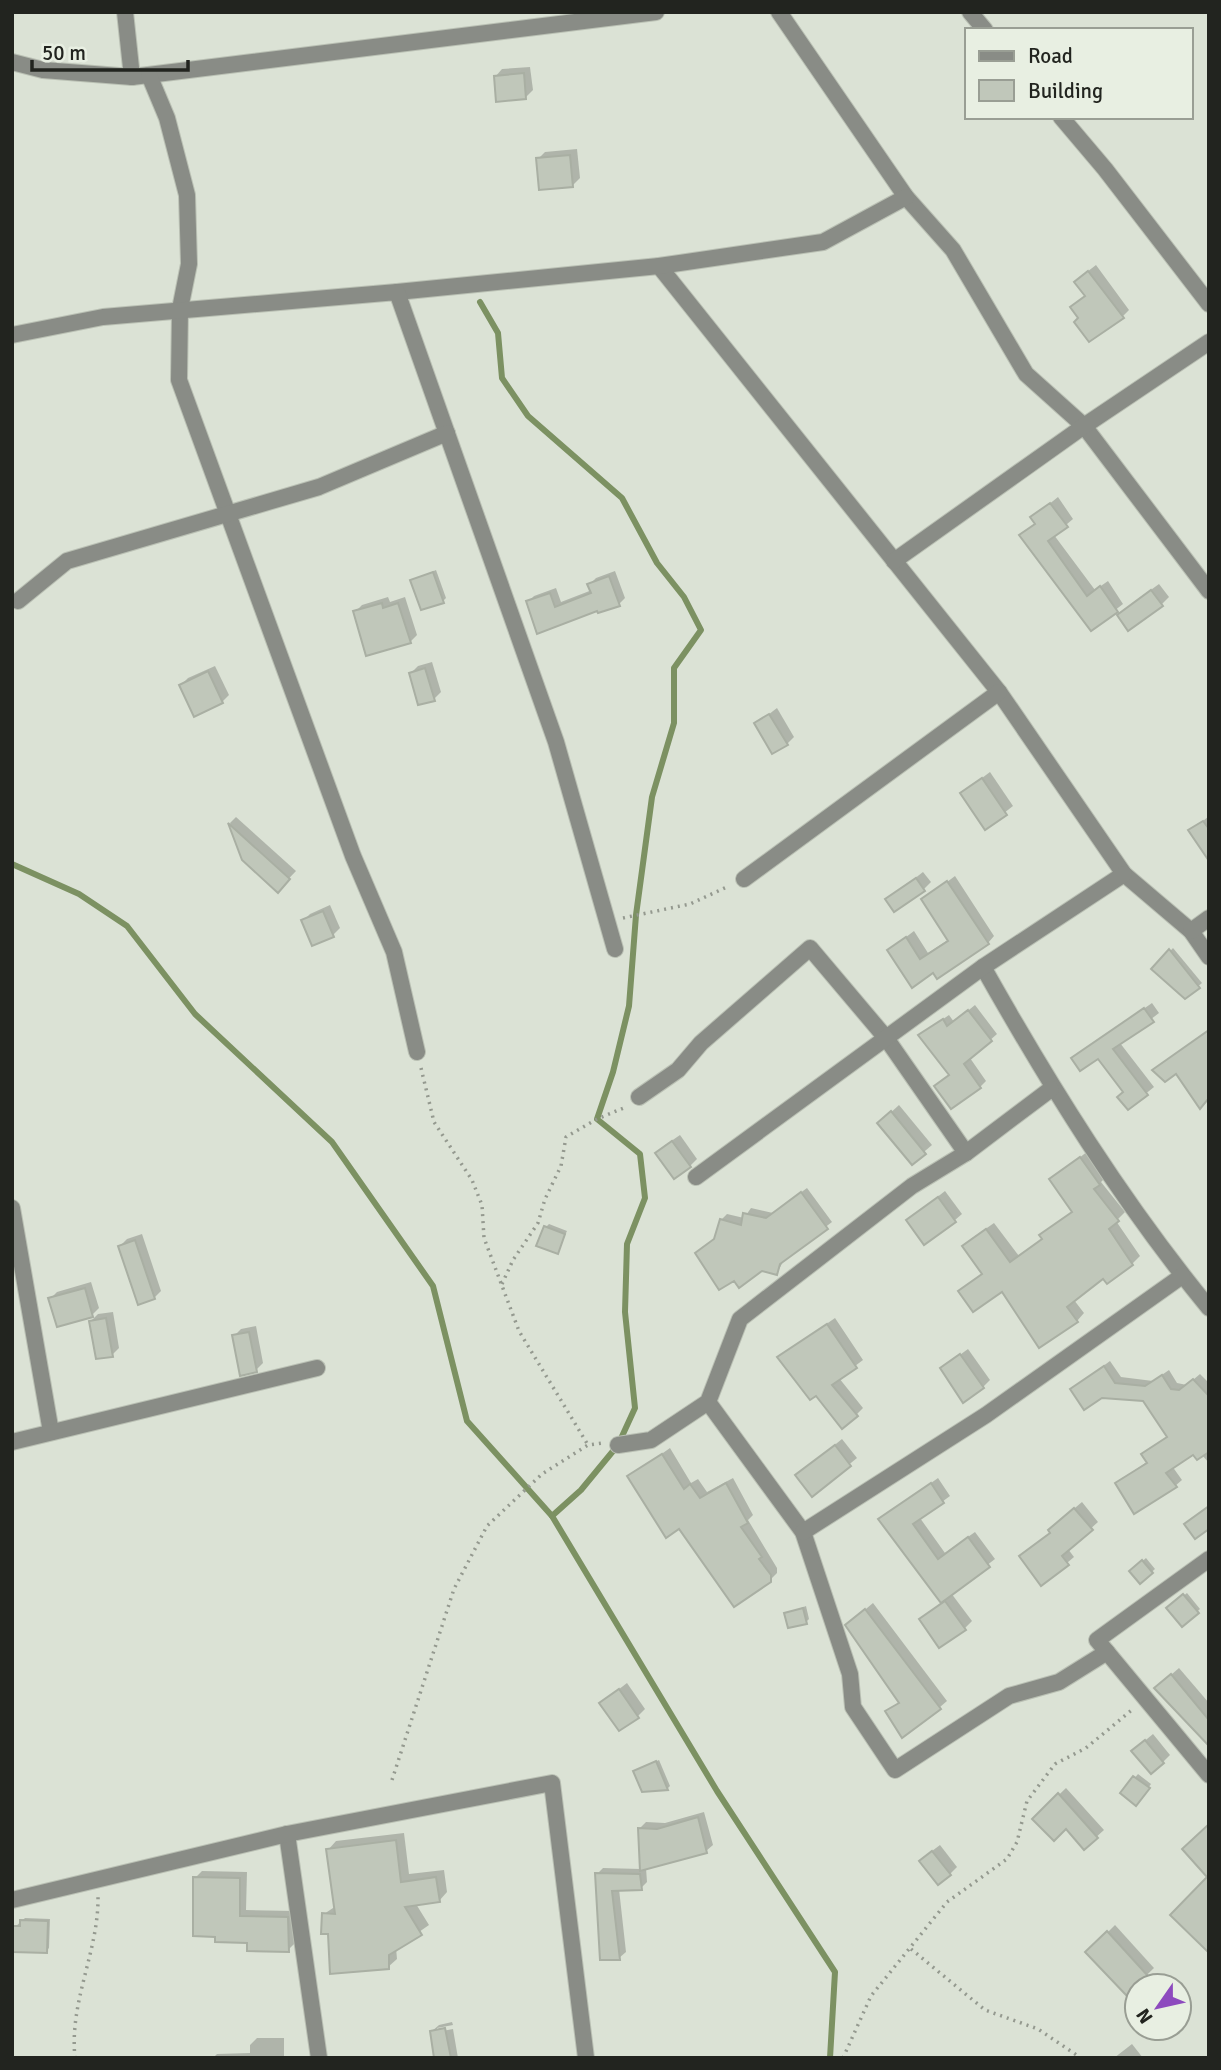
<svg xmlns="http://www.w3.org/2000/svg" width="1221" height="2070" font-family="Signika,sans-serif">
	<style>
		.shadow { fill: #0003 }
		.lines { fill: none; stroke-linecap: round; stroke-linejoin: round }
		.stream { stroke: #7c9162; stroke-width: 6 }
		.building { fill: #c0c7ba; stroke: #a9afa3; stroke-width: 2 }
		.street-casing { stroke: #bac0b4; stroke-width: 18 }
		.path { stroke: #94998f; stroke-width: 3.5; stroke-dasharray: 2 5; stroke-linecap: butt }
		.street { stroke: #898c86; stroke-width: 16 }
	</style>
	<rect width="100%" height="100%" fill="#dbe2d5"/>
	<g class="shadow">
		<polygon points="267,12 295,12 267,14"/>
		<polygon points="530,67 533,90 526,97 495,77 502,69"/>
		<polygon points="577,149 580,178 573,185 538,159 545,152"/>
		<polygon points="1096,265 1129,310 1122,317 1080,318 1086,295 1083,275"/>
		<polygon points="1058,497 1073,519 1054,535 1095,590 1108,581 1123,604 1092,628 1033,517"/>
		<polygon points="436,570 446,598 443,601 412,581"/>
		<polygon points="615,571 625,598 619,604 598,608 538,631 528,602 534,596 556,588 561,602 592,590 590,584 596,578"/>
		<polygon points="1159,584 1169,597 1162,604 1126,608"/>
		<polygon points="388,597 390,602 405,597 417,635 410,642 355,612 362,605"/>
		<polygon points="432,662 441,692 434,699 411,673 418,666"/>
		<polygon points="215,666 229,695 222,702 181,685 188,678"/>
		<polygon points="777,708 794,737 787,744 756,724"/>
		<polygon points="990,772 1013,806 986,827 962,793"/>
		<polygon points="1209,816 1209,858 1191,831"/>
		<polygon points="236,817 296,871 278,890 244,859 230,823"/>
		<polygon points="923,872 931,882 924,889 887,900"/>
		<polygon points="955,876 994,936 988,943 933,970 889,950 914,931 928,953 949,939 923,900"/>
		<polygon points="330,905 340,928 333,935 313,944 303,921 310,914"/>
		<polygon points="1173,948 1202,983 1185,997 1154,969"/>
		<polygon points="1152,1003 1159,1013 1120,1043 1154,1087 1128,1108 1124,1092 1098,1057 1073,1058"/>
		<polygon points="975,1005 997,1034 970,1058 986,1081 980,1087 950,1074 920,1035 949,1015 954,1022"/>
		<polygon points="899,1105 932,1145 912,1162 887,1116"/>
		<polygon points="680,1135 697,1159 690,1166 664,1146"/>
		<polygon points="1088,1151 1106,1177 1101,1182 1125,1212 1116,1221 1140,1256 1132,1264 1104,1277 1074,1300 1084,1313 1077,1321 1002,1289 960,1291 984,1272 964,1246 971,1239 994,1223 1019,1256 1044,1238 1042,1235 1049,1228 1074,1211 1051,1180"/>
		<polygon points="807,1188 832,1222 785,1258 777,1273 762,1269 734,1278 697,1253 717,1238 721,1220 727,1214 744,1218 751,1208 773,1213"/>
		<polygon points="945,1191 962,1214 955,1220 908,1220"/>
		<polygon points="549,1224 567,1231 557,1252 546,1227"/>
		<polygon points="142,1234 161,1291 154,1298 120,1246 127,1239"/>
		<polygon points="91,1282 99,1308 92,1315 50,1299 57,1292"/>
		<polygon points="113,1312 119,1348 112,1355 91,1321 98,1314"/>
		<polygon points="835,1318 863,1360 839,1378 863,1408 856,1415 816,1393 779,1357"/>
		<polygon points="256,1326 263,1363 256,1370 234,1336 241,1329"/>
		<polygon points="968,1349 990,1380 983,1387 942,1368"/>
		<polygon points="1110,1361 1121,1377 1153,1381 1169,1370 1177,1383 1187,1385 1200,1374 1209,1383 1209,1463 1202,1455 1194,1452 1172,1466 1182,1480 1175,1486 1117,1483 1148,1461 1144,1454 1168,1436 1144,1400 1072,1389"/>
		<polygon points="842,1439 857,1458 813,1494 805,1469"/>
		<polygon points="670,1448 691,1483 698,1479 707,1492 733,1478 753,1515 748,1520 777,1568 777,1573 770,1580 679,1526 629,1477"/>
		<polygon points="938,1478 950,1496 920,1518 945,1553 975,1532 995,1559 951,1593 972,1621 965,1628 921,1620 942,1602 881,1519"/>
		<polygon points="1082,1502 1098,1522 1068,1549 1074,1557 1042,1584 1052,1532 1057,1523"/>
		<polygon points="1146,1558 1155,1569 1140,1582 1131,1571"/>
		<polygon points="1187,1593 1200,1609 1182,1625 1168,1608"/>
		<polygon points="873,1603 947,1701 940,1707 887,1712 900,1701 854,1619"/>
		<polygon points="806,1606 809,1619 806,1622 786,1614"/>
		<polygon points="1179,1668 1209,1703 1209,1743 1164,1681"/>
		<polygon points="627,1683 645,1709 638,1716 601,1703"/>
		<polygon points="1153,1734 1170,1755 1163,1762 1141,1744"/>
		<polygon points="659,1760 670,1786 667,1789 635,1771"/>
		<polygon points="1138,1774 1151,1784 1139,1801 1122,1793"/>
		<polygon points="1066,1788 1104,1830 1084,1848 1066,1826 1034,1819"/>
		<polygon points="704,1812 713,1845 706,1851 646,1868 647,1882 641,1888 619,1889 626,1952 619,1958 597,1874 603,1868 641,1869 640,1828 646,1822 665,1823"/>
		<polygon points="404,1833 409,1874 444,1870 447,1892 439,1901 416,1904 429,1925 396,1948 397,1959 388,1967 330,1933 324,1914 336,1906 328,1850 336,1841"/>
		<polygon points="940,1845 957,1867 950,1874 928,1854"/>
		<polygon points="202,1871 247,1872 246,1910 295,1911 295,1943 288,1950 249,1941 195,1878"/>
		<polygon points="25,1918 50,1919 49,1948 46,1951 15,1927"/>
		<polygon points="1115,1925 1154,1968 1127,1994 1088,1952"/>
		<polygon points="452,2022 453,2025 437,2028 437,2032 453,2029 458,2058 436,2058 431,2032 439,2025"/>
		<polygon points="257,2038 284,2038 284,2058 213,2058 217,2054 250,2053 250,2045"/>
		<polygon points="1132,2044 1143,2058 1114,2058"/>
	</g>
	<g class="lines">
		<g class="stream">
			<polyline points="480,302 498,333 502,378 528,416 622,498 657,563 684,597 701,630 674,668 674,723 652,797 636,915 629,1006 613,1072 597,1119 640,1154 645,1198 627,1244 625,1312 635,1408 618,1445 581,1490 552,1516"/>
			<polyline points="12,864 79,894 127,926 195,1014 332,1142 433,1286 467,1421 552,1516 717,1791 835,1972 830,2058"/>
		</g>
	</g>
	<g class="building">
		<polygon points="524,73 526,99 496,102 494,76"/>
		<polygon points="570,155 573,187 539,190 536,158"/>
		<polygon points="1088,271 1124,318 1089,342 1074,322 1078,318 1070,307 1085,296 1074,282"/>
		<polygon points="1050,503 1068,527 1048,541 1087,596 1100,586 1118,612 1091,631 1019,535 1035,524 1030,517"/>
		<polygon points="433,572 444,603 421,610 410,580"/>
		<polygon points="609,576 620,606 598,613 597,611 537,634 526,601 550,593 555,607 591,593 587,584"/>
		<polygon points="1151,590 1163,606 1128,631 1117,615"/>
		<polygon points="382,603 383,608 398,603 411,643 366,656 353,611"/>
		<polygon points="425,668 435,701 418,705 409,673"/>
		<polygon points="208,671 223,703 194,717 179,685"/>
		<polygon points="769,714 788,745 772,754 754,723"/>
		<polygon points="982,778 1007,815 985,830 960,793"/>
		<polygon points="1203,821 1209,829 1209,861 1188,830"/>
		<polygon points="228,823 290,879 278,893 242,860"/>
		<polygon points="916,878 925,891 894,912 885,899"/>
		<polygon points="947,881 989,944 937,979 933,973 912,988 887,950 906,937 920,959 948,941 921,899"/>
		<polygon points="323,911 334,937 312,946 301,920"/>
		<polygon points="1169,949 1200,988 1185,999 1151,969"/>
		<polygon points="1144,1008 1154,1022 1113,1049 1148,1095 1128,1110 1117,1097 1123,1092 1098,1059 1080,1071 1071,1058"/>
		<polygon points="968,1010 992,1041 964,1064 981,1088 951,1109 934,1086 949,1075 918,1035 943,1019 947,1026"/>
		<polygon points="1209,1030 1209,1098 1200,1109 1176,1074 1165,1082 1152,1070"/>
		<polygon points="891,1111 926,1154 912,1165 877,1123"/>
		<polygon points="672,1141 691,1167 674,1179 655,1153"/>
		<polygon points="1080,1157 1100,1185 1094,1189 1119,1221 1109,1229 1133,1265 1107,1284 1103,1279 1067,1307 1078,1322 1039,1348 1002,1292 973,1312 958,1291 982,1274 962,1246 986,1229 1010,1262 1042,1239 1039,1235 1072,1212 1049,1179"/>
		<polygon points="801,1192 828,1229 780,1264 777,1275 762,1271 739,1288 734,1281 719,1290 695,1253 714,1239 720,1219 741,1225 743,1213 766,1218"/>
		<polygon points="938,1197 956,1222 924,1245 906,1220"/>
		<polygon points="544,1226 565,1234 558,1254 536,1246"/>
		<polygon points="135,1240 155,1299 138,1305 118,1246"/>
		<polygon points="85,1288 93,1317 57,1327 48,1298"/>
		<polygon points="106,1318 113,1357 96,1359 89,1321"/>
		<polygon points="827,1324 857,1368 832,1385 858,1416 842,1429 816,1396 810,1400 777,1357"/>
		<polygon points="249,1332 257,1372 240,1376 232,1335"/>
		<polygon points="960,1354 984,1388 963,1403 940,1368"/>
		<polygon points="1104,1366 1115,1383 1145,1386 1162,1375 1171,1389 1179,1390 1193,1379 1209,1396 1209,1452 1197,1460 1193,1455 1166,1473 1177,1487 1134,1514 1115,1483 1147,1463 1141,1454 1167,1437 1143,1401 1102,1398 1084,1410 1070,1389"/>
		<polygon points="835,1445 851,1466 812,1497 795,1475"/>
		<polygon points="662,1454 684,1489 690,1484 700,1498 726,1483 748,1523 741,1527 762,1557 759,1559 771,1575 771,1582 734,1607 679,1529 666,1538 627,1476"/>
		<polygon points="931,1483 944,1503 913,1524 938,1559 968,1537 990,1567 941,1603 878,1519"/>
		<polygon points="1209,1506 1209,1529 1195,1539 1184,1524"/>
		<polygon points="1074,1508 1093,1530 1062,1556 1069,1565 1041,1586 1019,1556 1050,1533 1048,1530"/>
		<polygon points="1142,1560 1153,1573 1140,1584 1129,1571"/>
		<polygon points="1183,1594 1199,1613 1182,1627 1166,1608"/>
		<polygon points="945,1601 966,1630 939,1648 919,1619"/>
		<polygon points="803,1608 807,1624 788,1628 784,1613"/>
		<polygon points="865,1609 941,1709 902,1738 885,1711 899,1703 845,1625"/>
		<polygon points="1171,1674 1209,1720 1209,1746 1154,1688"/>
		<polygon points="619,1689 639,1718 619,1731 599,1703"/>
		<polygon points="1145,1740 1164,1763 1151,1774 1131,1751"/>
		<polygon points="656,1761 668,1790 642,1792 633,1771"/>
		<polygon points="1133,1776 1150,1788 1136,1806 1120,1793"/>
		<polygon points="1058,1793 1098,1838 1084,1850 1066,1829 1054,1841 1032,1819"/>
		<polygon points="698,1817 707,1853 640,1871 638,1828 657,1829"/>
		<polygon points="1209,1824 1209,1953 1170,1915 1207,1877 1182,1849"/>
		<polygon points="396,1840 401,1882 436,1877 440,1902 405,1907 422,1935 389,1955 389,1969 330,1974 328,1934 321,1934 322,1913 335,1914 326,1849"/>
		<polygon points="932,1851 951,1875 938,1885 919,1861"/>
		<polygon points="595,1873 640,1874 642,1890 612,1891 620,1960 600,1960"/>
		<polygon points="193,1877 240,1878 240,1916 288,1917 289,1952 247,1951 247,1943 215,1942 215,1937 193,1936"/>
		<polygon points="20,1920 48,1921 47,1953 13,1952 13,1926 20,1926"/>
		<polygon points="1107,1931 1148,1976 1127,1996 1085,1952"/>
		<polygon points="445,2028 451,2058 434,2058 430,2031"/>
	</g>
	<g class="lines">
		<defs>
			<g id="street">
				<polyline points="125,12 132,77"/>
				<polyline points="779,12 906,197 953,250 1026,374 1084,426 1209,591"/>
				<polyline points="970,12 985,30"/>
				<polyline points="12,62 43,70 132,77 656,12"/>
				<polyline points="149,75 167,118 187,195 189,264 180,309 179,380 353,856 394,952 417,1052"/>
				<polyline points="1061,117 1105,169 1209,304"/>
				<polyline points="659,266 999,692 1124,874 1191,931 1209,957"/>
				<polyline points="397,292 659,266 823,242 906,197"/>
				<polyline points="12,335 103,317 397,292 556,742 615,949"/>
				<polyline points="894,561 1084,426 1209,342"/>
				<polyline points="18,601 67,561 319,487 447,433"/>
				<polyline points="744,879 999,692"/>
				<polyline points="1191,931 1209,918"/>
				<path d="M983,967C1050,1086 1122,1202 1209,1308"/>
				<polyline points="639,1097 678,1070 701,1043 810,948 886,1038 966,1153"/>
				<polyline points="696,1177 983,967 1124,874"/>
				<polyline points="12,1208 51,1432"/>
				<polyline points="708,1402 803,1532 850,1674 853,1707 895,1770 1009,1696 1059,1682 1107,1652"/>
				<polyline points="12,1442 317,1368"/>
				<polyline points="618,1445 651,1440 708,1402 740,1319 912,1186 966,1153 1051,1089"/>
				<polyline points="803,1532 986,1415 1182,1276"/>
				<polyline points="1209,1559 1097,1640 1209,1775"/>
				<polyline points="287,1834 319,2058"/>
				<polyline points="12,1900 287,1834 552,1783 586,2058"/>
			</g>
		</defs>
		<use href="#street" class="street-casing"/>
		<g class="path">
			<polyline points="623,918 690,904 729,886"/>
			<polyline points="421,1068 434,1122 472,1180 482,1205 484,1238 519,1331 588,1445"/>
			<polyline points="502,1284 513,1260 538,1223 545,1199 561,1166 566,1137 597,1119 626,1107"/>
			<polyline points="392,1780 454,1589 487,1526 542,1474 588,1445 602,1443"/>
			<polyline points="911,1949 985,2010 1038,2029 1081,2058"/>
			<path d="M75,2058C69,2001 99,1951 98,1896"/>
			<polyline points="843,2058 871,1996 947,1902 1007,1859 1017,1842 1027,1801 1055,1764 1086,1748 1133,1709"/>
		</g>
		<use href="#street" class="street"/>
	</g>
	<rect width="1221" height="2070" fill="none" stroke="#22241f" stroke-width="28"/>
	<rect x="965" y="28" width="228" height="91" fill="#e8efe2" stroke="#999e94" stroke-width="2"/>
	<rect x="979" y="51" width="35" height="10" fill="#898c86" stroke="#999e94" stroke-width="2"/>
	<text x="1028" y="63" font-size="21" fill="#22241f">Road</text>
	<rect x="979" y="80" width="35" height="21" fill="#c0c7ba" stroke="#999e94" stroke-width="2"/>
	<text x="1028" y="98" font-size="21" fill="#22241f">Building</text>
	<g transform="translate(1158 2007) rotate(236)"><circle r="33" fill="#e8efe2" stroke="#999e94" stroke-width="2"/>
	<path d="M0-5L12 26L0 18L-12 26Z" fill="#8d4abe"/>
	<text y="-10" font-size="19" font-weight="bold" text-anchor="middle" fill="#22241f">N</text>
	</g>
	<path d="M32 60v10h156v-10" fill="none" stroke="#22241f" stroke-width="3.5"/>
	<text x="42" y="60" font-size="21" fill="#22241f" stroke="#e8efe2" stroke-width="5" paint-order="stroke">50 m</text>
</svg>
